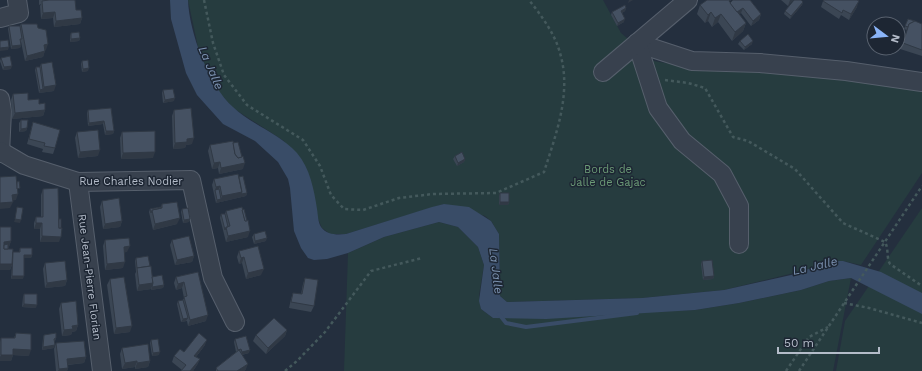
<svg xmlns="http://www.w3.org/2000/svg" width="922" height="371" font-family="'Work Sans',sans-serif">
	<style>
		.green { fill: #263c3f }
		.water { fill: #394c67 }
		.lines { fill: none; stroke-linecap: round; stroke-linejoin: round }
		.stream { stroke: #394c67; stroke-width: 4 }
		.minor-casing { stroke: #565f6c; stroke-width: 20 }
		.path { stroke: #44595c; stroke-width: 2.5; stroke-dasharray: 3 3; stroke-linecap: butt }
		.minor { stroke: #38414e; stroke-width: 18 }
		.wall { fill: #3b4654 }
		.shaded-wall { fill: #303945 }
		.building { fill: #455162; stroke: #303945 }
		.labels { text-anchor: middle; stroke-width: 3; stroke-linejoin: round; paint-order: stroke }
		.park-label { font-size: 11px; fill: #6b9a76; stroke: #1d2633 }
		.street-label { font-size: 11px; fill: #b4bcc9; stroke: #1d2633 }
		.water-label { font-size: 12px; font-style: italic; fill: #7c92b1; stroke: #1d2633 }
	</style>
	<rect width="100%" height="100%" fill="#242f3e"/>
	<g class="green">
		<polygon points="188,0 603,0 621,33 654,61 699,69 756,67 922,88 922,173 861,265 843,261 724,290 642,298 507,302 500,296 499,234 491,221 485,216 444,204 346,234 330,234 322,228 284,141 233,108 217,90 206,69 198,47"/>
		<polygon points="922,208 922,371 836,371 845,321"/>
		<polygon points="439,222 458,227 478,247 484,265 479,295 481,309 493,318 695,310 739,303 801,290 829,281 851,278 833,371 344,371 348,253 384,237"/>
	</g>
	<path class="water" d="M170,0H188C189,32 209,86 233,107C252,125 279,133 297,153C310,168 314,190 317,209C318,215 318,222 321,227C327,235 337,235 346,234L432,207L444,204L469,207L491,221L499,234L500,296L507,302L642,298L724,290L791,275L832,261H843L881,272L922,293V314L851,278L829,281L801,290L739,303L695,310L546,319L493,318L481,309L479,301L484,265L478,247L458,227L439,222L384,237L348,253L327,259L314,260L308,258L301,248L294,231L290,188L288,179L278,162L255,141L223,124L197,95L186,73L171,19Z"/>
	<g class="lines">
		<polyline class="stream" points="499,314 506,323 526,327 637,313"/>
		<defs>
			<g id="minor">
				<polyline points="0,18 19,13 17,0"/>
				<polyline points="637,43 692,61 760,63 846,71 922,82"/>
				<polyline points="637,43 658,108 682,141 722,174 739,206 739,244"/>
				<polyline points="603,72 688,0"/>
				<polyline points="0,99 2,111 0,153"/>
				<polyline points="0,151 24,165 78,182 191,180 213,278 235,322"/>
				<polyline points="78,182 102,371"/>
			</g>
		</defs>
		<use href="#minor" class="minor-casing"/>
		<g class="path">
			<path d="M204,0L213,43L224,75L247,105L303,140L320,166L331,195L344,209L363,210L399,198L433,194L496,193L544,172C556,134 572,93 560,53C555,34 541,15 529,0"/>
			<path d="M665,80L688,83L705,88L733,137L748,141L795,169L843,223L885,242C889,249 886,257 890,264L922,286"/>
			<polyline points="844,303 869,308 922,323"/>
			<polyline points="285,371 297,361 325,332 371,271 422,258"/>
			<polyline points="786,371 809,337 828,327"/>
			<polyline points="799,371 922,186"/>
		</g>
		<use href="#minor" class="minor"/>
	</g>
	<g class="wall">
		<polygon points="39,0 75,0 76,10 82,18 80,24 54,27 53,18 41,19 40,6 41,4 39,5"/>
		<polygon points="750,0 761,14 759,20 751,26 741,13 739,14 746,23 743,31 732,41 718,22 712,27 708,21 705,23 697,14 700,5"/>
		<polygon points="781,0 793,0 788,6"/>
		<polygon points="823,1 857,7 849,20 841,15 839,19 821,7"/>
		<polygon points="803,2 802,5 790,19 784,14 785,11"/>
		<polygon points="626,8 625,11 622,13 624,22 617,26 611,15 612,12"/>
		<polygon points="908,19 922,24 922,56 900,49 907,30 904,29"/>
		<polygon points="21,24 38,28 46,50 45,50 43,57 25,61 21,42 20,42 21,45 20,48 11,49 8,29 9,26 20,26"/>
		<polygon points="71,33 80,38 79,41 70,42 70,36"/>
		<polygon points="740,41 752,44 744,50 738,44"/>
		<polygon points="1,58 11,69 3,70 0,61"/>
		<polygon points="82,61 88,71 82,72 81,64"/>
		<polygon points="41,64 54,91 39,93 35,70 36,67 40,67"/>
		<polygon points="163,90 174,101 163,103 162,93"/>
		<polygon points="13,94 39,104 45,110 43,116 12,119 11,100"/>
		<polygon points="111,108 114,131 113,134 105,135 103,124 88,126 87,113 88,110"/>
		<polygon points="174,110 192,144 186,145 185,148 173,149 172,116"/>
		<polygon points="21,120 27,128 26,131 19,132 19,123"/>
		<polygon points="33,122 55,148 53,154 42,152 43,149 27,144"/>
		<polygon points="77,132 98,156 78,158 75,138"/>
		<polygon points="122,132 153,158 121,159 120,138"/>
		<polygon points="233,143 243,169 219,174 218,168 212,169 208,151 210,145"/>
		<polygon points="455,156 465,159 464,162 457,166 453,159"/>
		<polygon points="239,177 247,193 246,196 216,203 212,185 214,179"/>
		<polygon points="43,189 59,242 40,242 40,229 34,229 34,223 36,217 41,217 41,195"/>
		<polygon points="500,193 509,202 508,205 499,205 499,196"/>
		<polygon points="102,201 122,221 120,227 103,229 100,207"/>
		<polygon points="162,204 177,224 153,230 149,212 150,209 161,207"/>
		<polygon points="182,209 190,219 189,222 183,223 181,212"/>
		<polygon points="226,211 248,237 226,242 220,218 221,214 225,214"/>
		<polygon points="0,227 11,241 8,249 12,254 19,252 20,248 32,255 31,258 24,258 23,279 11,279 12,265 10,270 0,270"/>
		<polygon points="254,234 266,241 254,244 252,237"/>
		<polygon points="105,240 127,252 124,252 123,268 105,270 103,246"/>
		<polygon points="172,240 194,256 192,262 175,265 170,245"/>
		<polygon points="239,251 261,275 246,279 242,263 239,264 237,257"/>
		<polygon points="136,258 150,266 152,277 164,285 163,288 151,290 151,289 137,291 135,274 136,272 135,261"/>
		<polygon points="702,261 714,276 713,279 703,280 701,264"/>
		<polygon points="45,263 67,280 65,286 45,288 43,269"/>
		<polygon points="198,272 206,321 188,326 187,321 181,322 177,304 178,301 183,300 184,298 182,288 176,290 174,283 176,277"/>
		<polygon points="305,278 314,306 311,312 289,308 291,299 293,293 301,294 303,284"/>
		<polygon points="110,279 130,332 114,334 107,285"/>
		<polygon points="24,294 36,308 22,307 23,297"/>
		<polygon points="61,303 78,325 76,331 72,332 71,335 62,336 59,309"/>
		<polygon points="287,330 285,336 266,354 253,341 256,335"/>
		<polygon points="16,333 29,356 13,355 11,361 0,361 0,342 1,338 14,338"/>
		<polygon points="44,335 56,338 55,341 54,348 42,350 43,338"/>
		<polygon points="235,339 249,353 242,355 246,369 244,371 216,371 216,368 236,352 234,342"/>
		<polygon points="151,340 159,355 152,356 150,343"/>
		<polygon points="56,343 86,357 84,363 68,365 68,368 67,371 56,371 54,349"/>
		<polygon points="205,345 196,357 200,359 197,365 193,371 181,371 182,370 172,362 174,356 184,352"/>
		<polygon points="122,348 150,361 148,367 135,369 135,367 122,369 120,354"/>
	</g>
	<g class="shaded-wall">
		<polygon points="629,0 633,0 628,3"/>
		<polygon points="790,0 793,0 788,6"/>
		<polygon points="859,1 857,7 849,20 851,14"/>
		<polygon points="803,2 802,5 790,19 791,16"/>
		<polygon points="626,8 625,11 620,14 621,11"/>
		<polygon points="743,8 741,13 733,19 736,13"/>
		<polygon points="55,12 53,18 41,19 43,13"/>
		<polygon points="711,12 708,21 705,23 708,15"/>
		<polygon points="721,14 718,22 712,27 715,18"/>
		<polygon points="761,14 759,20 751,26 753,21"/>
		<polygon points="82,18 80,24 54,27 56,21"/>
		<polygon points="625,19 624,22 617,26 618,23"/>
		<polygon points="746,23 743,31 732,41 735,32"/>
		<polygon points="80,38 79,41 70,42 71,39"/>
		<polygon points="753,41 752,44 744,50 745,47"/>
		<polygon points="48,44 46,50 42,51 44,45"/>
		<polygon points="21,45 20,48 11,49 12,46"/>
		<polygon points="9,47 8,50 0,51 0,48"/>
		<polygon points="45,51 43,57 25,61 27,56"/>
		<polygon points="12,66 11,69 3,70 4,67"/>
		<polygon points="89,68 88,71 82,72 83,69"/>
		<polygon points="56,85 54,91 39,93 40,90 43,89 44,87"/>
		<polygon points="175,98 174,101 163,103 165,100"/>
		<polygon points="45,110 43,116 12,119 15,113"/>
		<polygon points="104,121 103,124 88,126 89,123"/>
		<polygon points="27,128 26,131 19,132 21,129"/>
		<polygon points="106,131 114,131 113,134 105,135"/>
		<polygon points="194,138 192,144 186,145 185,148 173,149 175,143 187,139"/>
		<polygon points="100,150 98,156 78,158 80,152"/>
		<polygon points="155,152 153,158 121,159 123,153"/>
		<polygon points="465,159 464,162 457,166 458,163"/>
		<polygon points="220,162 218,168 212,169 214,163"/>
		<polygon points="245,163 243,169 219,174 221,168"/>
		<polygon points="220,186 218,192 215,190 216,187"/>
		<polygon points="242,192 247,193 246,196 216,203 217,200 221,199 222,196"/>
		<polygon points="18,194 16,200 10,201 12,195"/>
		<polygon points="13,202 10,208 0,209 0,203"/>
		<polygon points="500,202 509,202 508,205 499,205"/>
		<polygon points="180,218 177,224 153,230 155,224"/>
		<polygon points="15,219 21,220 20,223 14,222"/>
		<polygon points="190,219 189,222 183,223 184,220"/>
		<polygon points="122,221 120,227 103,229 105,224"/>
		<polygon points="36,223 42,223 40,229 34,229"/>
		<polygon points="250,231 248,237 226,242 228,236"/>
		<polygon points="42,236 61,237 59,242 40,242"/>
		<polygon points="267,238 266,241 254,244 255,241"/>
		<polygon points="11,241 9,247 3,248 4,242"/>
		<polygon points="130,246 127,252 122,253 124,247"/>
		<polygon points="24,255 32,255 31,258 23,258"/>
		<polygon points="194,256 192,262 175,265 177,260"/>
		<polygon points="244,257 242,263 239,264 241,258"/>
		<polygon points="125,262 123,268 105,270 107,264"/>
		<polygon points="0,264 12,264 10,270 0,270"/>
		<polygon points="264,269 261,275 246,279 248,273"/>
		<polygon points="12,276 24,276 23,279 11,279"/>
		<polygon points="714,276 713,279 703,280 704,277"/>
		<polygon points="67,280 65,286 45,288 47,283"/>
		<polygon points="184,282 182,288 176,290 178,284"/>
		<polygon points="153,283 151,289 137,291 139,285"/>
		<polygon points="164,285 163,288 151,290 152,287"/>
		<polygon points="24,304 37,305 36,308 22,307"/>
		<polygon points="208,315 206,321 188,326 190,320"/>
		<polygon points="188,318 186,321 181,322 183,319"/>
		<polygon points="78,325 76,331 72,332 71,335 62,336 64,330 72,326"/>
		<polygon points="132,326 130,332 114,334 116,328"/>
		<polygon points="287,330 285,336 266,354 268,348"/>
		<polygon points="207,340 205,345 192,362 194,356"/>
		<polygon points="55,345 54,348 42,350 43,347"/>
		<polygon points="13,349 31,350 29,356 11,355"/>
		<polygon points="250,350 249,353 240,355 242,352"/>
		<polygon points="160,352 159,355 152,356 153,353"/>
		<polygon points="1,355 13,355 11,361 0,361 0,357"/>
		<polygon points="86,357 84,363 65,365 67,359"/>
		<polygon points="200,359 197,365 193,371 190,371"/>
		<polygon points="137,361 135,367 122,369 125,363"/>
		<polygon points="150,361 148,367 135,369 137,363"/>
		<polygon points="248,364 246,369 244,371 237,371"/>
		<polygon points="68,368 67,371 58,371 59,369"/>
	</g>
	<g class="building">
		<polygon points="49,0 75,0 76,10 81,10 82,18 56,21 55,12 43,13 42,1"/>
		<polygon points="707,0 731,0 729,1 746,23 735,32 721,14 715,18 711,12 708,15 700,5"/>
		<polygon points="733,0 750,0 761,14 753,21 743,8 737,12 730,3"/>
		<polygon points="794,0 801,0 803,2 791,16 785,11"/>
		<polygon points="824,0 857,0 859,1 851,14 843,10 842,13 823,1"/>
		<polygon points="625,5 626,8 621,11 625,19 618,23 612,12"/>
		<polygon points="908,19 915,21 909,24 908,27 905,26"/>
		<polygon points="915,21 922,24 922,50 903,43 909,24"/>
		<polygon points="21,24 37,24 38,28 46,30 48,44 44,45 45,51 27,56"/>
		<polygon points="9,26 20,26 22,39 20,39 21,45 12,46"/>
		<polygon points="79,32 80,38 71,39 71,33"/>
		<polygon points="748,34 753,41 745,47 740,41"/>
		<polygon points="8,40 9,47 0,48 0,41"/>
		<polygon points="10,56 12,66 4,67 1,58"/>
		<polygon points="88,60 89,68 83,69 82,61"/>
		<polygon points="52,62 56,85 44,87 41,64"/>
		<polygon points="36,67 40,67 43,89 40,90"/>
		<polygon points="173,89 175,98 165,100 163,90"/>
		<polygon points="28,93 28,100 39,99 39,104 45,103 45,110 15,113 13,94"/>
		<polygon points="111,108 114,131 106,131 104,121 89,123 88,110"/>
		<polygon points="191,108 194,138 187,139 187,142 175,143 174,110"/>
		<polygon points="21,120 28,120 27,128 21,129"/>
		<polygon points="33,122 60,130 55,148 44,146 45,143 29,139"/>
		<polygon points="98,130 100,150 80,152 77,132"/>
		<polygon points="155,131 155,152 123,153 122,132"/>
		<polygon points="233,141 235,154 238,158 243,156 245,163 221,168 220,162 214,163 210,145"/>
		<polygon points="238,142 242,157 238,158 235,154 233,143"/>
		<polygon points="462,152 465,159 458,163 455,156"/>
		<polygon points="238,174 242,192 222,196 220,186 216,187 214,179"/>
		<polygon points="16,176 18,194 12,195 13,202 0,203 0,177"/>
		<polygon points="243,176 247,193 241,194 242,192 239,177"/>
		<polygon points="19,181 20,188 17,189 17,182"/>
		<polygon points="58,188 59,228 62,228 61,237 42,236 42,223 36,223 36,217 43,217 43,189"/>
		<polygon points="219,189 221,199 217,200 215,190"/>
		<rect x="500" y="193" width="9" height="9"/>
		<polygon points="119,198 122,221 105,224 102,201"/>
		<polygon points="177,202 180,218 155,224 152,210 162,208 162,204"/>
		<polygon points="17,207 23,208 21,220 15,219"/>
		<polygon points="161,207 161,208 152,210 151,213 150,209"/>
		<polygon points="242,207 245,221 248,220 250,231 228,236 226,227 230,226 226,211"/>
		<polygon points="188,208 190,219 184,220 182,209"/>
		<polygon points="244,209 247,221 245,221 242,210"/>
		<polygon points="221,214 225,214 228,227 226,227 225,230"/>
		<rect x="59" y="219" width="2" height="9"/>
		<polygon points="0,227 11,227 11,241 4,242 4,249 13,249 12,264 0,264"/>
		<polygon points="265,231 267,238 255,241 254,234"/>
		<polygon points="189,236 194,256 177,260 172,240"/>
		<polygon points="129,238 130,246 124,247 125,262 107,264 105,240"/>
		<polygon points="8,244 8,249 4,249 4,245"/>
		<polygon points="258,246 264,269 248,273 244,257 241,258 239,251"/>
		<polygon points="20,248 32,248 32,255 24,255 24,276 12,276 13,252 20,252"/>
		<polygon points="148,256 150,266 137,268 136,258"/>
		<polygon points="712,260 714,276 704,277 702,261"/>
		<polygon points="65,261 67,280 47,283 45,263"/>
		<polygon points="151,266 153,283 139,285 137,268"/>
		<polygon points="198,272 208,315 190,320 184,297 187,296 184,282 178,284 176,277"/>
		<polygon points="162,275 164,285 152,287 153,283 152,277"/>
		<polygon points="124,277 132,326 116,328 110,279"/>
		<polygon points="305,278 318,280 314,306 291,302 293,293 302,294"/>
		<polygon points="24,294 37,294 37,305 24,304"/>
		<polygon points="183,300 188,318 183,319 178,301"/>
		<polygon points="76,301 78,325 72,326 73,329 64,330 61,303"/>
		<polygon points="274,318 287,330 268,348 256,335"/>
		<polygon points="16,333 31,334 31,350 13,349 13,355 1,355 1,338 15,338"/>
		<polygon points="56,333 56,338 54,339 55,345 43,347 44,335"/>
		<polygon points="199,333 207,340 194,356 200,359 190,371 181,371 186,365 174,356 180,349 184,352"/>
		<polygon points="246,336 250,350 242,352 241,349 238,350 235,339"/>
		<polygon points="158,339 160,352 153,353 151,340"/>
		<polygon points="84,341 86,357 67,359 68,368 59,369 56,343"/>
		<polygon points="148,344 150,361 137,363 137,361 125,363 122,348"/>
		<polygon points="239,350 248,364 237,371 218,371 216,368"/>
	</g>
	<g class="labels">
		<g class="park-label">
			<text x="608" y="173">Bords de<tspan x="608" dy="13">Jalle de Gajac</tspan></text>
		</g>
		<g class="street-label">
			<text x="131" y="185">Rue Charles Nodier</text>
			<text transform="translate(90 277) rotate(83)" y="4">Rue Jean-Pierre Florian</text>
		</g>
		<g class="water-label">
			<text transform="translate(211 68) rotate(67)" y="4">La Jalle</text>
			<text transform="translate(815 266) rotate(-13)" y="4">La Jalle</text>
			<text transform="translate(496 271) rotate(83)" y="4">La Jalle</text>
		</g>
	</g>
	<g transform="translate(886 36) rotate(106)"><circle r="19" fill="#1d2633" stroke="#59626f"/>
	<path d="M0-3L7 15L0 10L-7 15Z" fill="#8ab4f8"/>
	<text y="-6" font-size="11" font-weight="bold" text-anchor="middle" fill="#b4bcc9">N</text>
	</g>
	<path d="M778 347v6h101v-6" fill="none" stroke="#b4bcc9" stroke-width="2"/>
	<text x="784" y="347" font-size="12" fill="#b4bcc9" stroke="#1d2633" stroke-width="3" paint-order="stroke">50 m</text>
</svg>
